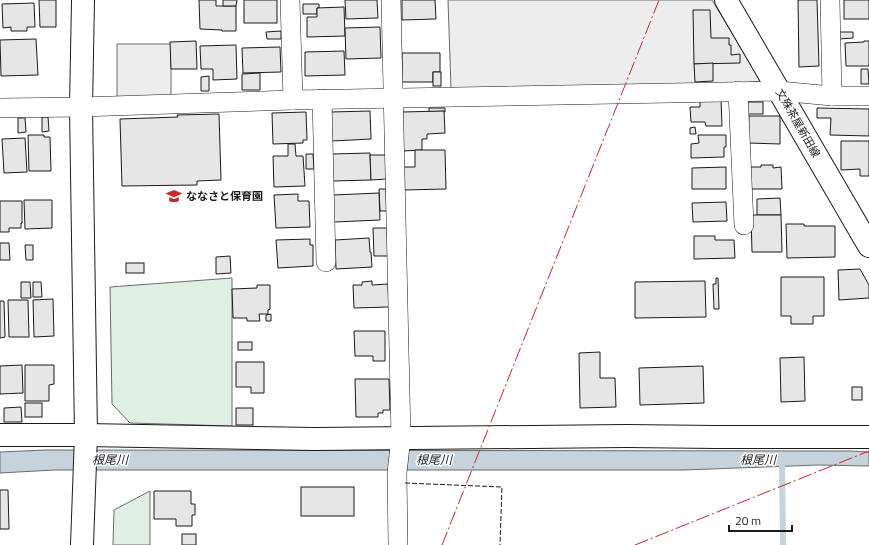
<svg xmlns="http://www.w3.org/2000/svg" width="869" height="545" font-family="'Titillium Web','Noto Sans JP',sans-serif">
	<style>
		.green { fill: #e0efe3; stroke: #6a6a6a }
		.parking { fill: #ededed; stroke: #6a6a6a }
		.water { fill: #c6d2dc; stroke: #6a6a6a }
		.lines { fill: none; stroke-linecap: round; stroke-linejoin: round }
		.stream { stroke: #c6d2dc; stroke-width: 6 }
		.building { fill: #e6e6e6; stroke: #1a1a1a }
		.minor-casing { stroke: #1a1a1a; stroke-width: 20 }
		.tertiary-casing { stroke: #1a1a1a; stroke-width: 24 }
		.secondary-casing { stroke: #1a1a1a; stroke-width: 24 }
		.minor { stroke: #fff; stroke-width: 19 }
		.tertiary { stroke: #fff; stroke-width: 22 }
		.secondary { stroke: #fff; stroke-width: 22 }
		.fence { stroke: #1a1a1a; stroke-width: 1; stroke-dasharray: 5 2; stroke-linecap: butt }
		.power { stroke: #c62828; stroke-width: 1; stroke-dasharray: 14 3 2 3; stroke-linecap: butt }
		.labels { text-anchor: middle; stroke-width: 3; stroke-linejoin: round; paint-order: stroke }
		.street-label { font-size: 11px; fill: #1a1a1a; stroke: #fff }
		.poi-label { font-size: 11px; font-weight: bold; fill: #1a1a1a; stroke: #fff; text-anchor: start }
		.water-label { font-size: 12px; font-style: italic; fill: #1a1a1a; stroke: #fff }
	</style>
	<rect width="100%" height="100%" fill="#fff"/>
	<g class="green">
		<polygon points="232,278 232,426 130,423 112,404 110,287"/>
		<polygon points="150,491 150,545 113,545 114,510"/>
	</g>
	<g class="parking">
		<polygon points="448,0 712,0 761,81 736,84 451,88"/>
		<rect x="117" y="44" width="54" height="53"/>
	</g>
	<polygon class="water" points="45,450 851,451 869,452 869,466 818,465 684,470 54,470 0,473 0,452"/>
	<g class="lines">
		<polyline class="stream" points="782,460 783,545"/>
	</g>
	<g class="building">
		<polygon points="39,0 56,0 56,27 40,27"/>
		<polygon points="199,0 216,0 216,6 236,6 236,31 222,31 222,30 200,29"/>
		<polygon points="223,0 237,0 236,6 223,6"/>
		<rect x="244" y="0" width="33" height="23"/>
		<polygon points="345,0 377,0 378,18 346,19"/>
		<polygon points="402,0 435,0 436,19 402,20"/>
		<polygon points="798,0 817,0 819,66 799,67"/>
		<rect x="844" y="0" width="25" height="19"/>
		<polygon points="34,3 35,27 27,27 27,31 11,31 11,27 3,28 2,4"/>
		<polygon points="303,4 319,4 319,8 317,8 317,14 303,14"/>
		<polygon points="344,7 345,36 307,37 307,17 317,17 317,8"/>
		<polygon points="693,10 710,10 711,38 729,38 729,45 731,45 731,55 740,54 740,63 694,64"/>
		<polygon points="380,27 381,58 346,59 345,28"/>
		<polygon points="281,31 281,39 267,39 266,32"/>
		<polygon points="838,32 853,32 853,38 839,39"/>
		<polygon points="36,39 38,75 1,76 0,40"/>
		<polygon points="196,41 197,69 171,69 170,42"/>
		<polygon points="864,41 869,41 869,66 846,66 845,43 864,42"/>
		<polygon points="236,45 237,79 213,80 213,69 201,69 200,46"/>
		<polygon points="280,47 281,72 243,73 242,48"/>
		<polygon points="344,51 345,75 305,76 305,52"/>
		<polygon points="402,53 440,53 440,72 433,72 433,82 402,82"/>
		<polygon points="713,63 713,81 695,82 694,64"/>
		<polygon points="861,69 868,69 869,84 861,84"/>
		<rect x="433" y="72" width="8" height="14"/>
		<polygon points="260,73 260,90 242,90 242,74"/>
		<polygon points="209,76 209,91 201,91 201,77"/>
		<polygon points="700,99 721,99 722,126 706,126 705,122 691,122 690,107 700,107"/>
		<rect x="747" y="102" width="16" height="12"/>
		<polygon points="429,108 445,108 445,112 444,112 444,111 429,112"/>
		<polygon points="817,108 869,109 869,136 830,135 831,118 817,118"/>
		<polygon points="370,111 371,139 332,141 331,112"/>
		<polygon points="444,111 445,133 427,134 427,139 422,139 422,150 403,151 402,112"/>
		<polygon points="306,112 307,140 303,140 303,143 273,144 272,113"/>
		<polygon points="219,114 221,180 197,181 197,185 122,186 120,119 178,117 177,115"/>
		<polygon points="749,116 780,116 780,144 748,143"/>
		<polygon points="42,117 48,117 49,131 42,132"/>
		<polygon points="18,118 25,118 26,132 18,133"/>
		<polygon points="695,127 696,134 690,134 690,128"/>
		<polygon points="28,135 44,135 44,137 50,137 51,171 29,171"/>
		<polygon points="698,135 726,135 726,147 724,147 724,157 691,158 691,144 699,143"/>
		<polygon points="25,138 27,172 4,173 2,139"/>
		<polygon points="841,141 869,141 869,176 860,176 860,169 841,170"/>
		<polygon points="288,144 295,144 296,156 303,156 305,186 274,187 273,156 288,156"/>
		<polygon points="415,150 445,150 446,189 404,190 403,167 415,167"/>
		<polygon points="370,153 371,180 333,181 332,154"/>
		<polygon points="306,154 313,154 314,169 306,169"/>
		<polygon points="370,155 386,155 387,179 371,180"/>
		<polygon points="761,165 773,165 773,168 781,167 782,189 750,189 750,167 761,167"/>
		<polygon points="726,167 726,189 692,189 692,168"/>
		<polygon points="379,189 386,189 387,211 380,211"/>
		<polygon points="379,193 380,220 334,222 333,195"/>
		<polygon points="298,194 298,201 309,201 310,227 276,228 274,195"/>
		<polygon points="780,198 781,215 757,215 757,199"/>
		<polygon points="24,200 52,200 52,228 25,229"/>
		<polygon points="0,201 22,201 22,223 21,223 21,228 9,228 9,232 0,232"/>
		<polygon points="726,202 727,221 693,222 692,203"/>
		<polygon points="751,215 781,215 782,252 752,252"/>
		<polygon points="786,224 804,224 804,226 835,226 835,257 787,258"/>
		<polygon points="373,228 387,228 388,256 374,256"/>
		<polygon points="694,236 715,236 715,240 734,240 735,258 694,259"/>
		<polygon points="369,238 370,252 371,252 372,267 336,269 335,240"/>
		<polygon points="310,239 310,245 313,245 313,266 278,268 276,240"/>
		<polygon points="0,243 9,243 10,260 0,260"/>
		<polygon points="25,245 33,245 33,260 26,260"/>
		<polygon points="230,256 231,273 216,274 216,257"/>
		<rect x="126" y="263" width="18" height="10"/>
		<polygon points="860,269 869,285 869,298 839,300 838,270"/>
		<polygon points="781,277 824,277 824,316 813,316 813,324 791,324 791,316 781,316"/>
		<polygon points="716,278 718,278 719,309 714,309 713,284 716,284"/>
		<polygon points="372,281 372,285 388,284 389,307 354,308 353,285 362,285 362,282"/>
		<polygon points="705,281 706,317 635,318 635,282"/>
		<polygon points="21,282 30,282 31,298 21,298"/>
		<polygon points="33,282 41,282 42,297 33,297"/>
		<polygon points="257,285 270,285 270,309 268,310 268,314 259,314 260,321 247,321 247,318 233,318 232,289 257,288"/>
		<polygon points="53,299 54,336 34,337 33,300"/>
		<polygon points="8,300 28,300 29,337 9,337"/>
		<polygon points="0,301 4,301 5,337 0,338"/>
		<polygon points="271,314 271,321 266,321 266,315"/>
		<polygon points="354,331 385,331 385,361 373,361 373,356 355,356"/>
		<rect x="238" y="342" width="14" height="8"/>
		<polygon points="600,352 600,378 615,378 616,407 580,408 579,353"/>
		<polygon points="804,357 805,401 781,402 780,358"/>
		<polygon points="236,362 264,362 264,393 251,393 251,387 236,387"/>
		<polygon points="22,365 23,393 0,394 0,366"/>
		<polygon points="25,365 54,365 54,384 49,385 49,401 25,401"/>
		<polygon points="703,366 704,403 640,405 639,368"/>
		<polygon points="355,379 389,379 390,410 383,410 383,413 378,413 378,417 356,417"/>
		<rect x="852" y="387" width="10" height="13"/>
		<rect x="25" y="403" width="17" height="14"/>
		<polygon points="21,407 22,422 4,422 4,408"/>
		<rect x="236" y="408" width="17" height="17"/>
		<rect x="301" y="487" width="53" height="29"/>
		<polygon points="0,490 8,490 9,529 0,529"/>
		<polygon points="154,491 191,491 191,504 195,504 195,515 192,515 192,526 176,526 176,519 154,519"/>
		<rect x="182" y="534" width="14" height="11"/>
	</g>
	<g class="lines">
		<defs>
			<g id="minor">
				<polyline points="290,0 293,100"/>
				<polyline points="391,0 401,437 397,473 398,545"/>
				<polyline points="830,0 832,96"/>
				<polyline points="738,91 744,225"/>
				<polyline points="322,99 326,262"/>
				<polyline points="0,108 81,107 293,100 779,91 832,96 869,96"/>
			</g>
			<g id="tertiary">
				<polyline points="0,435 86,435 315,439 626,436 716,437 869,437"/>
				<polyline points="82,545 86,435 81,107 83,0"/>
			</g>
			<polyline id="secondary" points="726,0 869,246"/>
		</defs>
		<use href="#minor" class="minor-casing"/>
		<use href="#tertiary" class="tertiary-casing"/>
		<use href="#secondary" class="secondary-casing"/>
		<use href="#minor" class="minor"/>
		<use href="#tertiary" class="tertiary"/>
		<use href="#secondary" class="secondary"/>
		<polyline class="fence" points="405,483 502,487 500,545"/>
		<g class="power">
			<polyline points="442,545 659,0"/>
			<polyline points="635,545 869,451"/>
		</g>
	</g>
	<defs>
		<symbol id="school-bare" viewBox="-9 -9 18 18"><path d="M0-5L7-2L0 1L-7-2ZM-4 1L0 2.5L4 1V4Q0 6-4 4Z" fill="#c62828" stroke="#fff" stroke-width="2.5" paint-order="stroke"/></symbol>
	</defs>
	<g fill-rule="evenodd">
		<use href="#school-bare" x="163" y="185" width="22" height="22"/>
	</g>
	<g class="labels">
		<g class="street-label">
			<text transform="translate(798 123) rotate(60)" y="4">文殊茶屋新田線</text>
		</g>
		<g class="poi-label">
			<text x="186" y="200">ななさと保育園</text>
		</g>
		<g class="water-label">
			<text x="110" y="464">根尾川</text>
			<text x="434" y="464">根尾川</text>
			<text x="758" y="464">根尾川</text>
		</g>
	</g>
	<path d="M729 525v6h63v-6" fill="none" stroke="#1a1a1a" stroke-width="2"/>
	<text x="735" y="525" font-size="12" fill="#1a1a1a" stroke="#ffffff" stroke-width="3" paint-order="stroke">20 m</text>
</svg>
